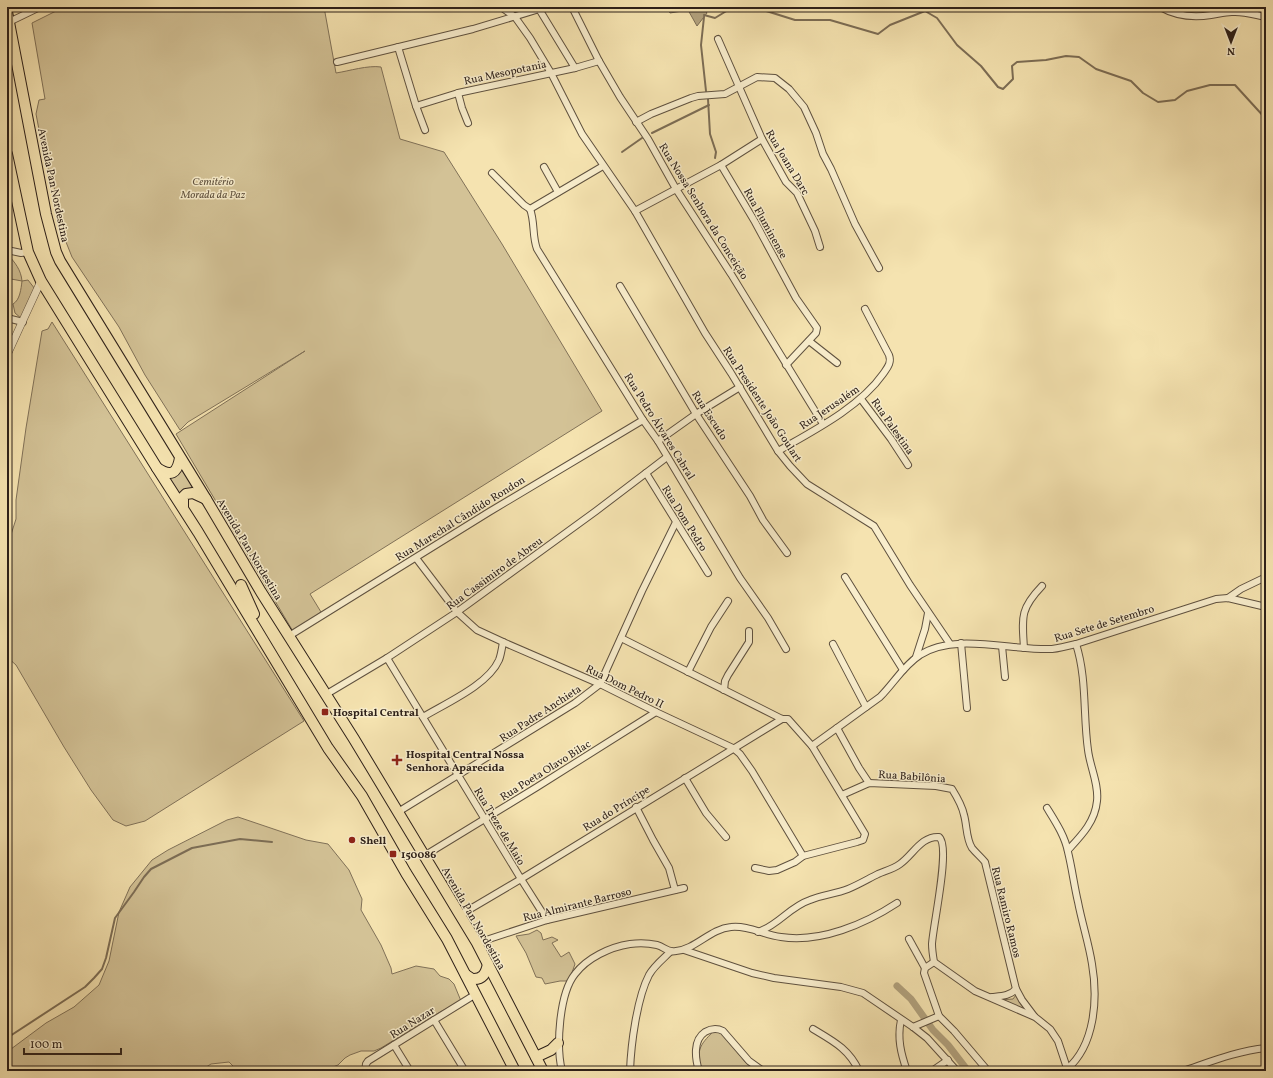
<svg xmlns="http://www.w3.org/2000/svg" width="1273" height="1078" font-family="Vollkorn,serif">
	<style>
		.green { fill: #d3c296; stroke: #807158 }
		.water { fill: #b1a17d; stroke: #7c6d55 }
		.lines { fill: none; stroke-linecap: round; stroke-linejoin: round }
		.stream { stroke: #7c6d55; stroke-width: 2 }
		.canal { stroke: #b1a17d; stroke-width: 7 }
		.minor-casing { stroke: #5f513f; stroke-width: 8 }
		.tertiary-casing { stroke: #5f513f; stroke-width: 8 }
		.trunk-casing { stroke: #2d2019; stroke-width: 12 }
		.minor { stroke: #f8edcc; stroke-width: 6 }
		.tertiary { stroke: #f8edcc; stroke-width: 7 }
		.trunk { stroke: #f5e3b0; stroke-width: 10 }
		.poi-dot { fill: #8f2418; stroke: #f8edcc; stroke-width: 1.5 }
		.labels { text-anchor: middle; stroke-width: 3; stroke-linejoin: round; paint-order: stroke }
		.street-label { font-size: 11px; fill: #2d2019; stroke: #f8edcc }
		.park-label { font-size: 11px; font-style: italic; fill: #5f513e; stroke: #f8edcc }
		.poi-label { font-size: 11px; font-weight: bold; fill: #2d2019; stroke: #f8edcc; text-anchor: start }
	</style>
	<rect width="100%" height="100%" fill="#f5e3b0"/>
	<filter id="stains"><feTurbulence type="fractalNoise" baseFrequency=".005" numOctaves="4"/><feColorMatrix values="0 0 0 0 .2 0 0 0 0 .09 0 0 0 0 .02 0 0 0 .5 -.17"/></filter>
	<radialGradient id="worn" r=".72"><stop offset=".6" stop-color="#630" stop-opacity="0"/><stop offset="1" stop-color="#630" stop-opacity=".3"/></radialGradient>
	<g class="green">
		<path d="M64,7H324L336,73C349,71 368,65 381,67L400,139L444,152L502,244L602,411L310,594L321,612L294,633L176,434L305,351L188,422L180,430L145,375L119,327L72,257L66,242L58,201L53,184L48,177L50,171L46,166L36,114L39,100L45,99L32,23Z"/>
		<path d="M7,254C15,262 21,270 22,281L28,280L35,289L22,319L15,313L13,304C20,300 21,289 22,281L11,279L8,289H7Z"/>
		<polygon points="52,322 304,721 145,821 126,826 113,820 91,790 64,747 16,665 7,657 7,547 16,519 16,500 26,428 42,331 48,329"/>
		<polygon points="180,458 206,499 190,492 183,507 163,472 168,473"/>
		<polygon points="238,817 306,840 328,844 349,870 362,899 361,910 381,945 391,968 392,974 416,966 434,969 440,976 449,979 454,984 461,1001 440,1012 381,1048 374,1051 361,1051 350,1055 345,1058 338,1065 323,1071 273,1071 260,1067 242,1071 234,1067 229,1062 211,1064 200,1071 7,1071 7,1052 46,1023 74,1007 99,985 109,961 119,912 130,887 152,860 168,850 227,820"/>
		<polygon points="537,930 541,933 543,940 552,937 558,940 552,943 561,957 569,952 575,964 569,981 560,981 545,984 542,978 536,977 526,953 516,936 529,934"/>
		<polygon points="1016,995 1026,1013 997,1000 1013,999"/>
		<path d="M714,1031H720L746,1063L756,1071H701C697,1051 698,1046 714,1031Z"/>
	</g>
	<polygon class="water" points="666,7 703,7 707,13 697,26 688,10 670,13"/>
	<g class="lines">
		<g class="stream">
			<polyline points="748,7 757,8 795,20 830,20 878,34 890,25 925,11 937,18 957,45 981,66 998,87 1003,89 1013,79 1012,66 1017,62 1046,60 1066,56 1079,57 1096,69 1131,81 1143,93 1158,102 1175,100 1187,91 1210,85 1235,85 1266,119"/>
			<polyline points="704,15 715,18 733,7"/>
			<polyline points="704,17 701,45 706,91"/>
			<polyline points="708,99 710,134 716,152 715,158"/>
			<polyline points="652,133 709,105"/>
			<polyline points="622,152 642,138"/>
			<polyline points="7,1038 85,987 94,978 102,969 106,958 115,918 134,892 144,877 151,869 192,848 240,839 272,842"/>
		</g>
		<polyline class="canal" points="897,986 911,999 933,1030 948,1045 968,1071"/>
		<defs>
			<g id="minor">
				<polyline points="501,7 515,17 530,38 551,73 582,134 635,211 705,333 731,373 778,451 790,466 807,484 874,526 910,585 950,644"/>
				<polyline points="572,7 599,61 620,97 648,139 676,189 731,274 823,424"/>
				<path d="M1160,7C1176,16 1193,18 1211,15C1218,14 1225,12 1232,12C1244,11 1255,15 1266,17"/>
				<polyline points="365,8 371,7"/>
				<polyline points="539,9 575,68"/>
				<polyline points="9,22 40,7"/>
				<polyline points="718,39 762,139 786,182 797,193 815,231 820,247"/>
				<polyline points="398,47 416,106 425,130"/>
				<polyline points="337,62 473,29 546,7"/>
				<polyline points="458,93 462,108 468,123"/>
				<polyline points="416,106 458,93 575,68 599,61"/>
				<polyline points="636,122 651,114 691,98 698,96 725,94 757,77 775,78 789,89 804,107 816,133 823,154 831,169 855,224 879,268"/>
				<polyline points="721,165 755,222 796,298 817,328 816,333 786,365"/>
				<polyline points="544,167 558,192"/>
				<polyline points="492,173 524,205 530,209"/>
				<path d="M530,209C535,222 532,236 537,249L643,420L658,441L740,578L768,618L786,649"/>
				<polyline points="530,209 603,166"/>
				<polyline points="635,211 721,165 762,139"/>
				<polyline points="7,250 21,253 28,252"/>
				<polyline points="620,286 696,414 750,496 763,520 787,553"/>
				<polyline points="7,318 23,322"/>
				<polyline points="809,341 837,363"/>
				<polyline points="861,399 891,439 908,465"/>
				<polyline points="658,441 696,414 740,387"/>
				<path d="M778,451C813,431 860,407 883,374C887,368 892,363 889,355L865,309"/>
				<polyline points="646,473 708,573"/>
				<polyline points="416,558 457,612 477,630 503,642 600,684 656,712 733,748 740,754 752,771 803,856"/>
				<polyline points="845,577 903,670"/>
				<polyline points="1228,598 1241,589 1266,577"/>
				<polyline points="289,636 489,512 643,420"/>
				<polyline points="621,638 782,719 788,719 812,746 865,834 863,840 857,842 803,856 795,862 777,870 769,871 755,868"/>
				<polyline points="961,643 967,708"/>
				<polyline points="833,644 866,707"/>
				<polyline points="1002,646 1005,677"/>
				<path d="M1024,648C1022,617 1020,609 1042,586"/>
				<polyline points="916,657 925,629 928,613"/>
				<polyline points="387,658 521,879 547,920"/>
				<polyline points="688,672 711,627 728,601"/>
				<polyline points="724,690 725,681 728,675 749,642 749,631"/>
				<polyline points="325,695 387,658 457,612 596,511 667,457"/>
				<path d="M423,717C446,703 488,685 499,660C501,655 502,648 503,642"/>
				<polyline points="837,728 859,768 869,783"/>
				<path d="M812,746L880,697C894,683 904,665 920,655C954,632 1013,651 1052,649C1060,648 1068,646 1076,644L1216,599L1228,598L1266,607"/>
				<polyline points="685,778 706,813 726,837"/>
				<path d="M842,795L869,783L936,786L952,789C957,797 962,805 964,815C967,825 966,839 972,848C976,853 981,857 985,862L1016,989L1022,1000L1034,1016"/>
				<polyline points="636,807 653,840 669,868 675,890"/>
				<path d="M1047,808C1055,821 1065,836 1068,852C1072,868 1074,885 1078,902C1082,923 1089,944 1092,964C1098,999 1095,1045 1067,1069"/>
				<polyline points="398,812 575,703 600,684 642,591 676,522"/>
				<path d="M1068,850C1081,836 1095,822 1097,801C1099,784 1090,767 1088,750C1083,715 1087,678 1076,644"/>
				<polyline points="424,856 537,787 656,712"/>
				<polyline points="460,915 521,879 782,719"/>
				<path d="M758,932C779,925 789,907 810,900C822,895 835,894 848,889C858,885 868,879 878,874C885,871 893,869 900,864C913,855 921,836 939,837C951,846 933,925 932,944C932,950 933,956 934,962L975,991L1035,1017L1050,1029L1058,1041L1068,1071"/>
				<polyline points="909,939 925,968"/>
				<polyline points="477,943 547,920 684,888"/>
				<polyline points="684,950 752,973 774,978 841,987 863,993 913,1027 927,1038 957,1071"/>
				<polyline points="934,962 925,968 924,973 939,1016 954,1031 988,1071"/>
				<path d="M992,997C1001,996 1010,996 1016,989"/>
				<polyline points="434,1020 465,1071"/>
				<path d="M901,1020C897,1038 901,1054 907,1071"/>
				<polyline points="913,1027 939,1016"/>
				<path d="M813,1029C833,1041 849,1049 859,1071"/>
				<polyline points="394,1045 410,1071"/>
				<polyline points="365,1071 366,1064 368,1061 476,994"/>
				<path d="M562,1071C556,1047 559,994 575,974C587,958 610,947 630,944C638,943 648,943 657,945C665,947 667,953 676,951C696,949 710,929 731,927C748,925 764,935 781,937C821,943 865,924 897,903"/>
				<path d="M630,1071C631,1044 637,998 649,975C654,966 663,959 670,952"/>
				<path d="M699,1071C695,1058 693,1040 705,1032C712,1028 717,1028 723,1031L749,1061L763,1071"/>
				<polyline points="932,1071 948,1060"/>
				<path d="M1183,1071C1210,1062 1237,1051 1266,1048"/>
			</g>
			<polyline id="tertiary" points="7,355 41,281"/>
			<g id="trunk">
				<polyline points="7,12 46,214 56,252 60,261 206,499 261,592 354,739 460,915 477,943 543,1071"/>
				<polyline points="7,154 28,252 41,281 157,468 198,532 328,748 362,796 406,873 447,939 515,1071"/>
				<path d="M157,468C171,477 177,474 180,458"/>
				<polyline points="183,507 183,497 186,494 193,493 206,499"/>
				<polyline points="241,585 254,614"/>
				<path d="M466,975L472,979C483,980 486,973 488,964"/>
				<polyline points="536,1057 551,1050 558,1043"/>
			</g>
		</defs>
		<use href="#minor" class="minor-casing"/>
		<use href="#tertiary" class="tertiary-casing"/>
		<use href="#trunk" class="trunk-casing"/>
		<use href="#minor" class="minor"/>
		<use href="#tertiary" class="tertiary"/>
		<use href="#trunk" class="trunk"/>
	</g>
	<g class="poi-dot">
		<rect x="321" y="708" width="8" height="8" rx="2"/>
		<path d="M395 754h4v4h4v4h-4v4h-4v-4h-4v-4h4z"/>
		<circle cx="352" cy="840" r="4"/>
		<rect x="389" y="850" width="8" height="8" rx="2"/>
	</g>
	<g class="labels">
		<g class="street-label">
			<text transform="translate(505 72) rotate(-12)" y="4">Rua Mesopotania</text>
			<text transform="translate(788 162) rotate(59)" y="4">Rua Joana Darc</text>
			<text transform="translate(54 185) rotate(78)" y="4">Avenida Pan Nordestina</text>
			<text transform="translate(704 211) rotate(58)" y="4">Rua Nossa Senhora da Conceição</text>
			<text transform="translate(766 223) rotate(61)" y="4">Rua Fluminense</text>
			<text transform="translate(763 404) rotate(57)" y="4">Rua Presidente João Goulart</text>
			<text transform="translate(829 407) rotate(-34)" y="4">Rua Jerusalém</text>
			<text transform="translate(710 415) rotate(57)" y="4">Rua Escudo</text>
			<text transform="translate(660 426) rotate(58)" y="4">Rua Pedro Álvares Cabral</text>
			<text transform="translate(893 426) rotate(55)" y="4">Rua Palestina</text>
			<text transform="translate(460 518) rotate(-32)" y="4">Rua Marechal Cândido Rondon</text>
			<text transform="translate(685 518) rotate(58)" y="4">Rua Dom Pedro</text>
			<text transform="translate(250 549) rotate(59)" y="4">Avenida Pan Nordestina</text>
			<text transform="translate(494 573) rotate(-36)" y="4">Rua Cassimiro de Abreu</text>
			<text transform="translate(1104 623) rotate(-17)" y="4">Rua Sete de Setembro</text>
			<text transform="translate(625 686) rotate(26)" y="4">Rua Dom Pedro II</text>
			<text transform="translate(540 713) rotate(-33)" y="4">Rua Padre Anchieta</text>
			<text transform="translate(545 770) rotate(-32)" y="4">Rua Poeta Olavo Bilac</text>
			<text transform="translate(912 776) rotate(4)" y="4">Rua Babilônia</text>
			<text transform="translate(616 808) rotate(-32)" y="4">Rua do Príncipe</text>
			<text transform="translate(500 826) rotate(59)" y="4">Rua Treze de Maio</text>
			<text transform="translate(577 904) rotate(-14)" y="4">Rua Almirante Barroso</text>
			<text transform="translate(1007 912) rotate(76)" y="4">Rua Ramiro Ramos</text>
			<text transform="translate(474 918) rotate(60)" y="4">Avenida Pan Nordestina</text>
			<text transform="translate(412 1022) rotate(-32)" y="4">Rua Nazar</text>
		</g>
		<g class="park-label">
			<text x="213" y="185">Cemitério<tspan x="213" dy="13">Morada da Paz</tspan></text>
		</g>
		<g class="poi-label">
			<text x="333" y="716">Hospital Central</text>
			<text x="406" y="758">Hospital Central Nossa<tspan x="406" dy="13">Senhora Aparecida</tspan></text>
			<text x="360" y="844">Shell</text>
			<text x="401" y="858">150086</text>
		</g>
	</g>
	<rect width="1273" height="1078" fill="none" stroke="#f5e3b0" stroke-width="24"/>
	<rect x="8" y="8" width="1257" height="1062" fill="none" stroke="#2d2019" stroke-width="2"/>
	<rect x="12" y="12" width="1249" height="1054" fill="none" stroke="#2d2019"/>
	<g transform="translate(1231 42) rotate(180)" stroke="#f8edcc" stroke-width="3" paint-order="stroke">
	<path d="M0-3L7 15L0 10L-7 15Z" fill="#2d2019"/>
	<text y="-6" font-size="11" font-weight="bold" text-anchor="middle" fill="#2d2019">N</text>
	</g>
	<path d="M24 1048v6h97v-6" fill="none" stroke="#2d2019" stroke-width="2"/>
	<text x="30" y="1048" font-size="12" fill="#2d2019" stroke="#f8edcc" stroke-width="3" paint-order="stroke">100 m</text>
	<rect width="100%" height="100%" filter="url(#stains)"/>
	<rect width="100%" height="100%" fill="url(#worn)"/>
</svg>
